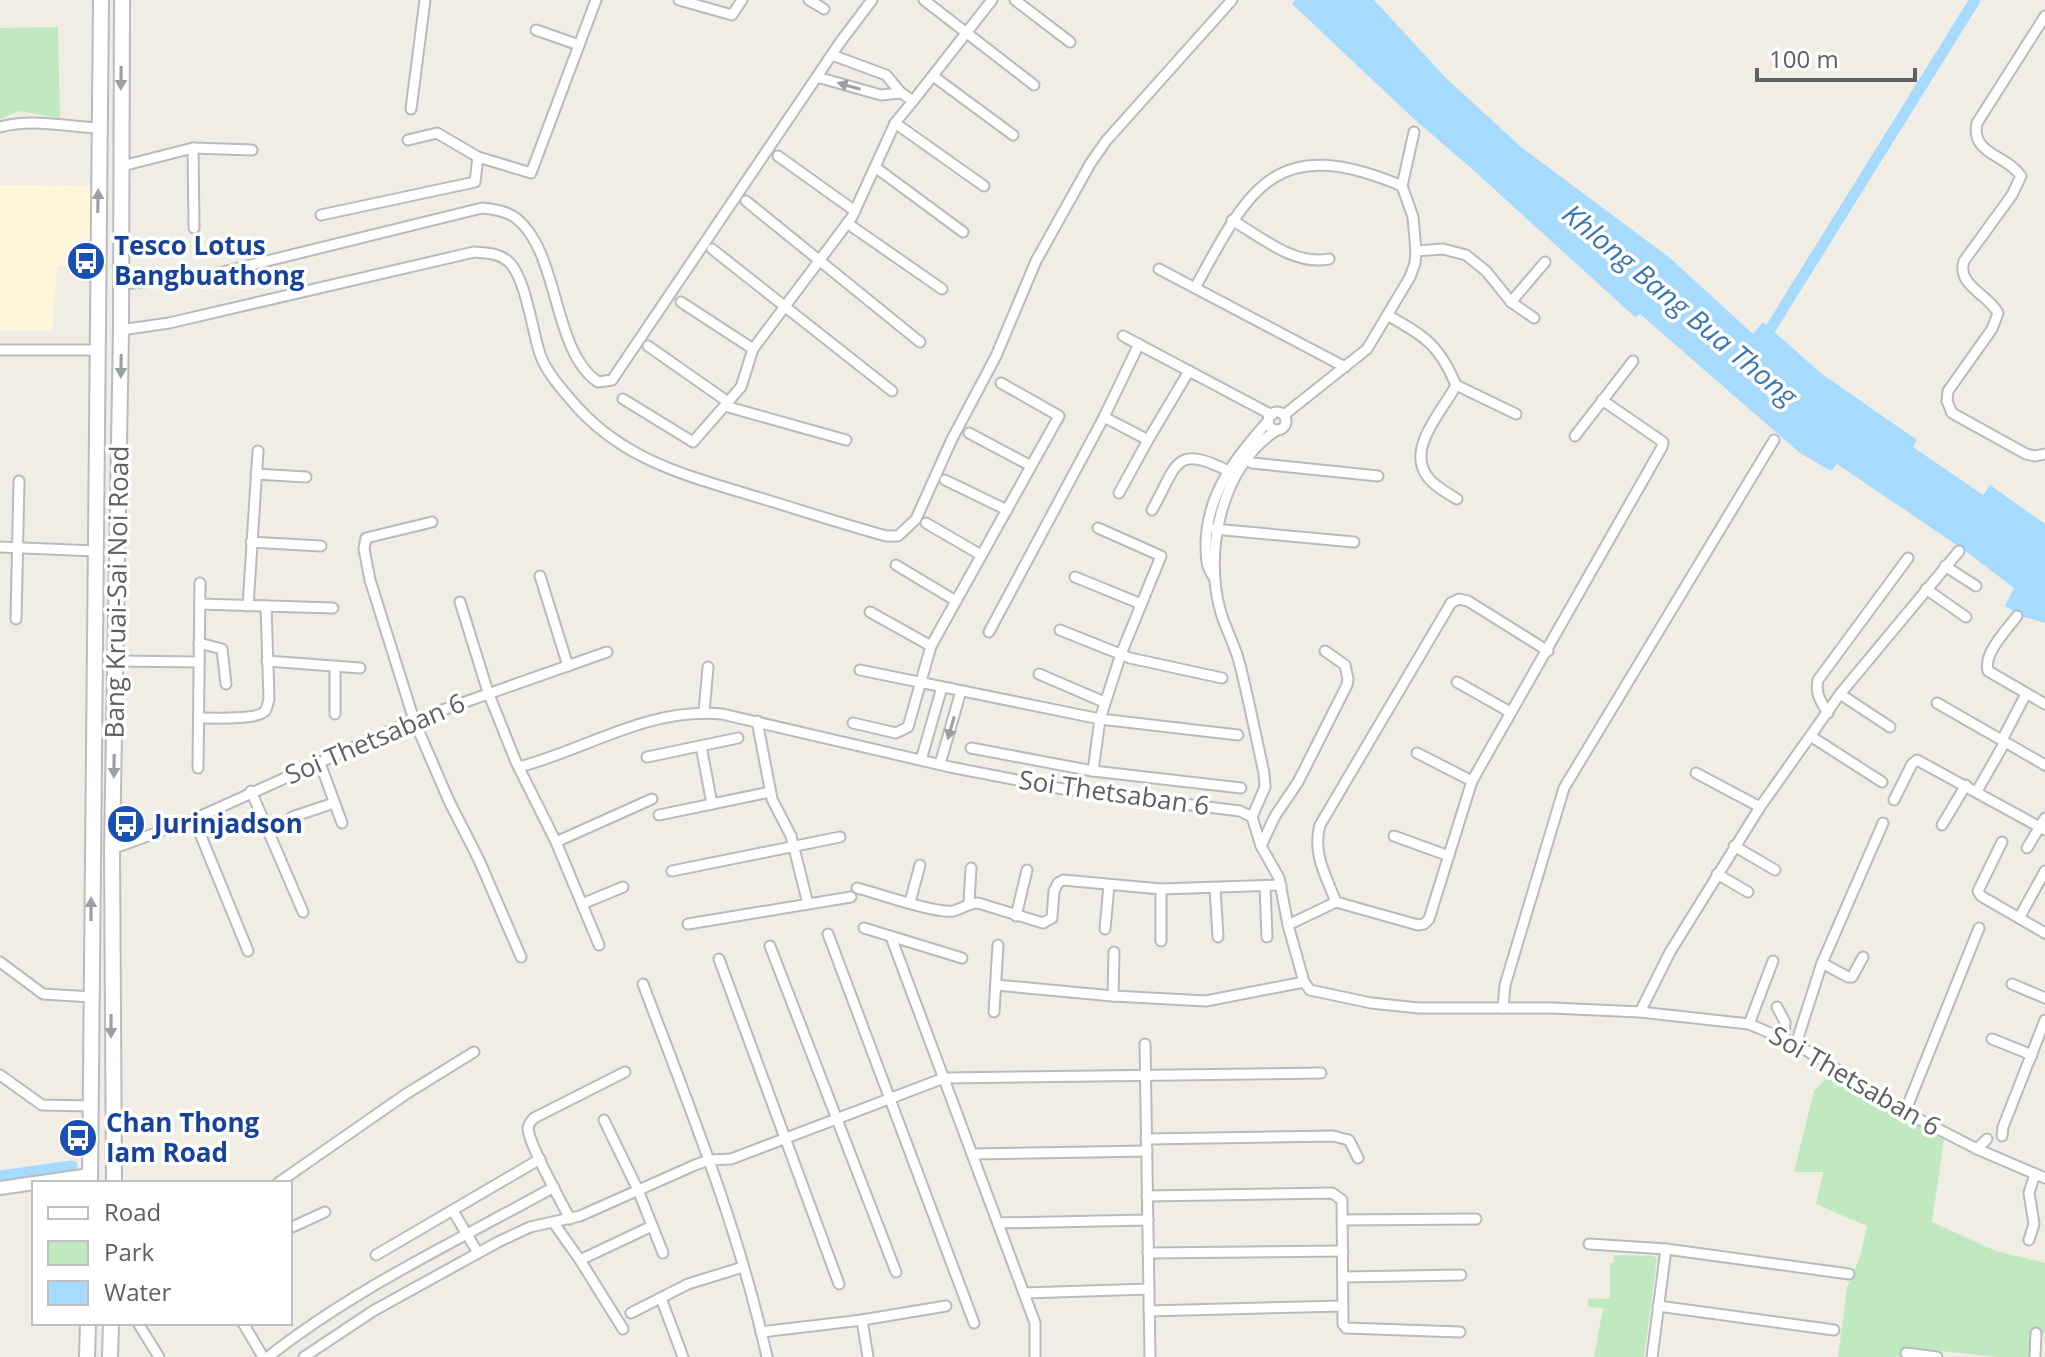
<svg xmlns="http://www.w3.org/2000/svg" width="2045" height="1357" font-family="'Open Sans',sans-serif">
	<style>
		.commercial { fill: #fff6db }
		.green { fill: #c1e9c0 }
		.water { fill: #a6daff }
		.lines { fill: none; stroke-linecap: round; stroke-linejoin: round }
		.canal { stroke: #a6daff; stroke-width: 11 }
		.minor-casing { stroke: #b7bbbf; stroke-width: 13 }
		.tertiary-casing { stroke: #b7bbbf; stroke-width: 16 }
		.secondary-casing { stroke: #b8bcc1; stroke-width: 18 }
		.minor { stroke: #fff; stroke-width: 9 }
		.tertiary { stroke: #fff; stroke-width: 12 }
		.secondary { stroke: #fff; stroke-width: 14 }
		.oneway { fill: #9da0a3 }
		.labels { text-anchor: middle; stroke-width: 7; stroke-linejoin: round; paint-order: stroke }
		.transit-label { font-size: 26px; font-weight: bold; fill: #164399; stroke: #fff; text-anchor: start }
		.street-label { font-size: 26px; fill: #5c6166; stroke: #fff }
		.water-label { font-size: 28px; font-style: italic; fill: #3975af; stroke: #fff }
	</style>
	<rect width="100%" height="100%" fill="#f0ede5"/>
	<polygon class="commercial" points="0,185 92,186 90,266 57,266 52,330 0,331"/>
	<g class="green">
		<polygon points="58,27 60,118 19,111 0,119 0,28"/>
		<polygon points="1829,1075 1944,1140 1932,1222 1996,1251 2045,1263 2045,1334 2030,1333 2030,1357 1998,1357 1903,1347 1901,1357 1838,1357 1847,1288 1860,1257 1867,1226 1816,1204 1823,1172 1794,1172 1814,1091"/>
		<polygon points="1614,1255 1654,1256 1657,1259 1644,1357 1594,1357 1603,1308 1588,1307 1588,1298 1610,1299 1610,1263 1613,1263"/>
	</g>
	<polygon class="water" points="1295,0 1374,0 1446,78 1521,147 1670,258 1753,334 1763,322 1822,374 1917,440 1913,447 1983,495 1990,485 2045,524 2045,623 2024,617 2005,606 2014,588 1964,550 1837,464 1831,471 1800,453 1640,314 1635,317 1471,168 1414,119 1292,4"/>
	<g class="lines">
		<g class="canal">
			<polyline points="1764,339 1975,0"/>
			<polyline points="0,1176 72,1166"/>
		</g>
		<defs>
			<g id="minor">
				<polyline points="679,0 732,15 742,0"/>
				<polyline points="809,0 824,9"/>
				<polyline points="924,0 1034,85"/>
				<polyline points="1015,0 1070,42"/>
				<path d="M2045,16L1977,123C1970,154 2007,155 2021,176L2012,195L1964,261C1956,285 1988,294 1998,313L1992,329L1948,391L1947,401L1952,413L2026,454L2035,456L2045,454"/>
				<polyline points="536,30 579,45"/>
				<polyline points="933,76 1013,135"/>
				<polyline points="817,77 881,95 901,93 886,75 832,55"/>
				<polyline points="900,92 913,101 992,0"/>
				<polyline points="411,109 425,0"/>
				<polyline points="895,123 984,186"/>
				<path d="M0,127C32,118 67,127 100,128"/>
				<polyline points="193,148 194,228"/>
				<polyline points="778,156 855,211"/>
				<polyline points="478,157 531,173 596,0"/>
				<polyline points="122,166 193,148 252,150"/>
				<polyline points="875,167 963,232"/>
				<polyline points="1402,186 1414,132"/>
				<polyline points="746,201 920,342"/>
				<polyline points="321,215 475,182 478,157 437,133 408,140"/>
				<path d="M1232,220C1261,237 1294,266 1329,259"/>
				<polyline points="847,223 942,289"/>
				<polyline points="712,249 892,391"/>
				<polyline points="1416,251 1443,249 1466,255 1486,271 1511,302 1534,318"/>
				<polyline points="1159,269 1345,367"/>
				<path d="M122,284L198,278L482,208C494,209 508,211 517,219C560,254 552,351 598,382L612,380L841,41L872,0"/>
				<path d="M1195,288C1250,186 1276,133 1402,186L1413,217L1416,251L1415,263L1410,277L1367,349L1284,415"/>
				<polyline points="681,302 753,349"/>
				<polyline points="1511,302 1545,262"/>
				<path d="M1389,316C1426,337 1439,345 1456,385C1444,410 1406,447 1427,476C1434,486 1447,493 1457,499"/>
				<path d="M121,330L169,323L474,252C487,253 499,253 509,262C526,279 532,330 540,354C545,370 560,387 571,400C621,460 685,475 757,497C800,510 843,524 886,536H898L916,519L952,439L996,356L1036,261L1090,164L1106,141L1232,0"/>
				<polyline points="1123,336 1272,415"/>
				<polyline points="648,346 728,402"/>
				<polyline points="0,350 96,350"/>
				<polyline points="1456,385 1516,414"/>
				<polyline points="623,399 693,442 741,387 753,349 852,217 895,123 913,101"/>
				<polyline points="725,406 846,440"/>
				<circle cx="1277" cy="421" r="9"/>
				<polyline points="1104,417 1148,440 1189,371"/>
				<polyline points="969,433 1031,466"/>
				<polyline points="1575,436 1633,361"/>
				<polyline points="1245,459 1252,463 1378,476"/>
				<polyline points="256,474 306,477"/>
				<polyline points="945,480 1007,510"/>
				<polyline points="1119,493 1148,440"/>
				<path d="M1152,510C1178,464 1174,443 1230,472"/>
				<polyline points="432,522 366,538 364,549 370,580 414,720 449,801 479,860 521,957"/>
				<polyline points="926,523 981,555"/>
				<polyline points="1098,528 1161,556 1121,654 1100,719 1238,735"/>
				<polyline points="1214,529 1354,542"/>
				<polyline points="251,542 321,546"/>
				<polyline points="0,547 95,551"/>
				<polyline points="896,565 956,601"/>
				<polyline points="1945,566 1976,586"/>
				<polyline points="540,576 568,666"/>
				<polyline points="1075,577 1141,604"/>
				<path d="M1215,579C1206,567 1206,559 1206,544C1207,492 1236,458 1268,421"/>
				<polyline points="1926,589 1966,617"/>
				<polyline points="460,602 488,692 516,762 556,842 599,945"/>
				<polyline points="200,604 333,608"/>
				<polyline points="248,606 258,451"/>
				<polyline points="870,612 931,646"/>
				<path d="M2017,616C2007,630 1983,653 1988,671L2045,704"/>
				<polyline points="16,619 19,481"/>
				<polyline points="1060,630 1130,658 1222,678"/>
				<polyline points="989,632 1104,417 1139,344"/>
				<polyline points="199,643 222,649 226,684"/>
				<polyline points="116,661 199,662"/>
				<polyline points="267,661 360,668"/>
				<polyline points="860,670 1100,719 1093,771 971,748"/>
				<polyline points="1039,674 1104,702"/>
				<polyline points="1457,682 1510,712"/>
				<polyline points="1840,694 1890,727"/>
				<polyline points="1937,703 2045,765"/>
				<polyline points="704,712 708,667"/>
				<path d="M1828,713C1821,702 1815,694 1818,680L1908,558"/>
				<polyline points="335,714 335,667"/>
				<path d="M199,718C212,718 258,720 265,711C267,708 268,703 269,699L266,606"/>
				<polyline points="757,721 772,799 791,836 808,904"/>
				<polyline points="853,723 896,733 908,727 931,646 1059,416 1001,383"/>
				<polyline points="1812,737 1882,782"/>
				<polyline points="2002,740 2026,694"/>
				<polyline points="701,746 712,804"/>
				<polyline points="1417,753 1472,781"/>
				<polyline points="647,757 738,738"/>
				<polyline points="921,760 942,687"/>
				<polyline points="320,763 342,823"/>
				<polyline points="940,764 961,691"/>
				<path d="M519,767C588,749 648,707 722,714L950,767L1063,789L1240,811L1252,817L1261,846L1279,878L1288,925L1304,982L1310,990L1371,1003L1419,1008H1552L1640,1012L1749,1024L1796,1044L1905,1112L1977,1149L2045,1178"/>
				<polyline points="198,768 200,583"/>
				<polyline points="1093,771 1241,788"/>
				<polyline points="1696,773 1760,807"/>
				<polyline points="251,791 303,912"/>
				<polyline points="1977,791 2005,742"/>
				<polyline points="1894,800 1912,764 1917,760 2045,830"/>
				<polyline points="659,815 770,792"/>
				<polyline points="292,817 334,803"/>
				<path d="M1252,817L1265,787L1264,773C1256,737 1249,701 1240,665C1236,647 1226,630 1221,613C1203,554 1221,465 1277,430"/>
				<polyline points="194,819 248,951"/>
				<polyline points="1942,825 1966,785"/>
				<polyline points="1394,836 1449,856"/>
				<polyline points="556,842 652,799"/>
				<polyline points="2002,842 1978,891 1981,896 2045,933"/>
				<polyline points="1261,846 1275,816 1298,782 1347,685 1348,679 1345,665 1325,651"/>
				<polyline points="1734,846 1775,870"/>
				<polyline points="2027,848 2045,818"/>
				<polyline points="112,849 194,819 414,720 607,652"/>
				<polyline points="672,871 840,837"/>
				<polyline points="1717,874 1748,892"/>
				<polyline points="1265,886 1267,937"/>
				<path d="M857,888C877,893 936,914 953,911C962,909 968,903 978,903L1043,923L1052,918L1054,891L1058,883L1063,880L1161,889L1281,885"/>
				<polyline points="1215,888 1218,937"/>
				<polyline points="910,902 920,865"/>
				<path d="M1336,902C1326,876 1312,853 1320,825L1451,603L1459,599L1468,601L1548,651"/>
				<polyline points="969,903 971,868"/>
				<polyline points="582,904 623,887"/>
				<polyline points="1016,916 1027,870"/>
				<polyline points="2019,918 2045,871"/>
				<polyline points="688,924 851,897"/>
				<polyline points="1288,925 1336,902 1418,925 1424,924 1429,919 1472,781 1662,447 1663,442 1602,400"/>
				<polyline points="864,928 962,958"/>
				<polyline points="1105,929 1109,885"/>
				<polyline points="828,934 974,1323"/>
				<polyline points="891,937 1035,1323 1035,1357"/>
				<polyline points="1161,941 1161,889"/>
				<polyline points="770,946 896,1272"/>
				<polyline points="719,959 839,1284"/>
				<polyline points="0,962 43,994 92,997"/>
				<polyline points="1822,963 1848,977 1852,977 1863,957"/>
				<path d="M643,984C689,1106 739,1229 767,1357"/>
				<polyline points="2012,984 2045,998"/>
				<polyline points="996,985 1113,996 1206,1001 1304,982"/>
				<polyline points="1113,996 1114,952"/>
				<polyline points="1777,1007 1785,1022 1784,1038"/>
				<polyline points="1503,1008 1505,985 1564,788 1774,440"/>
				<polyline points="994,1012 998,945"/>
				<polyline points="1640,1012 1670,952 1760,807 1840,694 1959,551"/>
				<polyline points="1749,1024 1773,961"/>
				<polyline points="1992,1039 2032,1055"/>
				<polyline points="1145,1044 1150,1357"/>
				<polyline points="1796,1044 1822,963 1883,823"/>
				<polyline points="0,1075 42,1105 91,1106"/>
				<polyline points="1905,1112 1979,928"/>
				<polyline points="604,1120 638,1190 663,1253"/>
				<polyline points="2002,1136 2003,1127 2045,1020"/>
				<polyline points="1146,1139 1333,1136 1349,1140 1358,1158"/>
				<polyline points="1977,1149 1987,1139"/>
				<polyline points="972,1154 1147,1151"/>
				<polyline points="278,1183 406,1094 474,1052"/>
				<polyline points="1147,1196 1332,1193 1342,1200 1343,1324 1346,1328 1460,1332"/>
				<polyline points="453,1211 478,1253"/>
				<path d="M570,1219C561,1201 530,1147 528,1129C528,1123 531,1122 534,1118L625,1072"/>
				<polyline points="1343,1220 1476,1219"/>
				<polyline points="553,1222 580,1260 623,1329"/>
				<polyline points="998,1223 1148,1220"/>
				<polyline points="290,1228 325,1212"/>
				<polyline points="2029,1240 2034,1224 2029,1193 2035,1174"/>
				<polyline points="1589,1244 1666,1249 1849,1274"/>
				<polyline points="1148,1253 1343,1251"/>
				<polyline points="376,1255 540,1159"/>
				<polyline points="580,1260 652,1226"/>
				<polyline points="1344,1277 1461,1275"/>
				<polyline points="1024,1293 1149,1289"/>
				<polyline points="661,1298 683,1357"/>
				<polyline points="1658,1306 1834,1330"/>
				<polyline points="1149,1311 1342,1306"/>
				<polyline points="631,1313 688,1284 743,1267"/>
				<polyline points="862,1320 868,1357"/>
				<polyline points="138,1323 159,1357"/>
				<polyline points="243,1323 263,1357"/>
				<polyline points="761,1332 862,1320 946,1306"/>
				<polyline points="1906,1353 1937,1357"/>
				<path d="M268,1357C355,1288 457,1241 554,1187"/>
				<polyline points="304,1357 373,1311 498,1242 530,1227 580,1216 695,1165 709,1160 731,1159 944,1078 1321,1073"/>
				<polyline points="1652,1357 1666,1249"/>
				<polyline points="2035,1357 2036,1333"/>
			</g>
			<g id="tertiary">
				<polyline points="35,1183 90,1175"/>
				<polyline points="0,1188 34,1183"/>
			</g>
			<g id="secondary">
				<polyline points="90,1183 101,0"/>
				<polyline points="114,1183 112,849 121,330 122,0"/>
				<polyline points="87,1357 88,1323"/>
				<polyline points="110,1357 111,1323"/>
			</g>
		</defs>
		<use href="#minor" class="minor-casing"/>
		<use href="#tertiary" class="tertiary-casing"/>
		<use href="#secondary" class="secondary-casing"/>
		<use href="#minor" class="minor"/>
		<use href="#tertiary" class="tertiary"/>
		<use href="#secondary" class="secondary"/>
	</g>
	<defs><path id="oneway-solid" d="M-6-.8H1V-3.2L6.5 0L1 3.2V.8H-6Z" transform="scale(2)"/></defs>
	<g class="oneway">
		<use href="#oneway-solid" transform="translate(121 78) rotate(91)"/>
		<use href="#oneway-solid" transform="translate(849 86) rotate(-164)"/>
		<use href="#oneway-solid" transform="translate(98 201) rotate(-89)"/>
		<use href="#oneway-solid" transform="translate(121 366) rotate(91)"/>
		<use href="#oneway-solid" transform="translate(951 728) rotate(106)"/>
		<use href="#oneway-solid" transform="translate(114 766) rotate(91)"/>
		<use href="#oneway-solid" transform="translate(91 909) rotate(-90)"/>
		<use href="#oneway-solid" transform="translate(111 1026) rotate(90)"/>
	</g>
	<defs>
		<symbol id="bus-disc" viewBox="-11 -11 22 22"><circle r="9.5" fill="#1a4fb4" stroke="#fff"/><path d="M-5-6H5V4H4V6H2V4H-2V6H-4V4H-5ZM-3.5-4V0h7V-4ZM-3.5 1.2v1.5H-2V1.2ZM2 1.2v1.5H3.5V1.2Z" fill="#fff"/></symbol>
	</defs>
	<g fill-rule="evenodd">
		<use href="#bus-disc" x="64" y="239" width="44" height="44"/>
		<use href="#bus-disc" x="104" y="802" width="44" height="44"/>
		<use href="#bus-disc" x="56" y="1116" width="44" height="44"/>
	</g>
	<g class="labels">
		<g class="transit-label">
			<text x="114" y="255">Tesco Lotus<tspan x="114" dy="30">Bangbuathong</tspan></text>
			<text x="154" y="833">Jurinjadson</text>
			<text x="106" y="1132">Chan Thong<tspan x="106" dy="30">Iam Road</tspan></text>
		</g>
		<g class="street-label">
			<text transform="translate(117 592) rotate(-89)" y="9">Bang Kruai-Sai Noi Road</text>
			<text transform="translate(375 739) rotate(-23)" y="9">Soi Thetsaban 6</text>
			<text transform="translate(1114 793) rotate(8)" y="9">Soi Thetsaban 6</text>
			<text transform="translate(1855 1081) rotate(30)" y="9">Soi Thetsaban 6</text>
		</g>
		<g class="water-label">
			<text transform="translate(1680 305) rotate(40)" y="10">Khlong Bang Bua Thong</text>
		</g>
	</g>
	<rect x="32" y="1181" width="260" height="144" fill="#ffffff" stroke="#bec0c2" stroke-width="2"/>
	<rect x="48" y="1207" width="40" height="12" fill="#ffffff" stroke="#bec0c2" stroke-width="2"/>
	<text x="104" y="1221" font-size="24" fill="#5c6166">Road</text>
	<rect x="48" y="1241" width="40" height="24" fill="#c1e9c0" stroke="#bec0c2" stroke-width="2"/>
	<text x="104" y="1261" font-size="24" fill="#5c6166">Park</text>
	<rect x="48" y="1281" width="40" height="24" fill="#a6daff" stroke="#bec0c2" stroke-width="2"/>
	<text x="104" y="1301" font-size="24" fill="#5c6166">Water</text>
	<path d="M1757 68v12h158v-12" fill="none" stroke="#5c6166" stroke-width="4"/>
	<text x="1769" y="68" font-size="24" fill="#5c6166" stroke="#ffffff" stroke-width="6" paint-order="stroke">100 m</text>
</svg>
